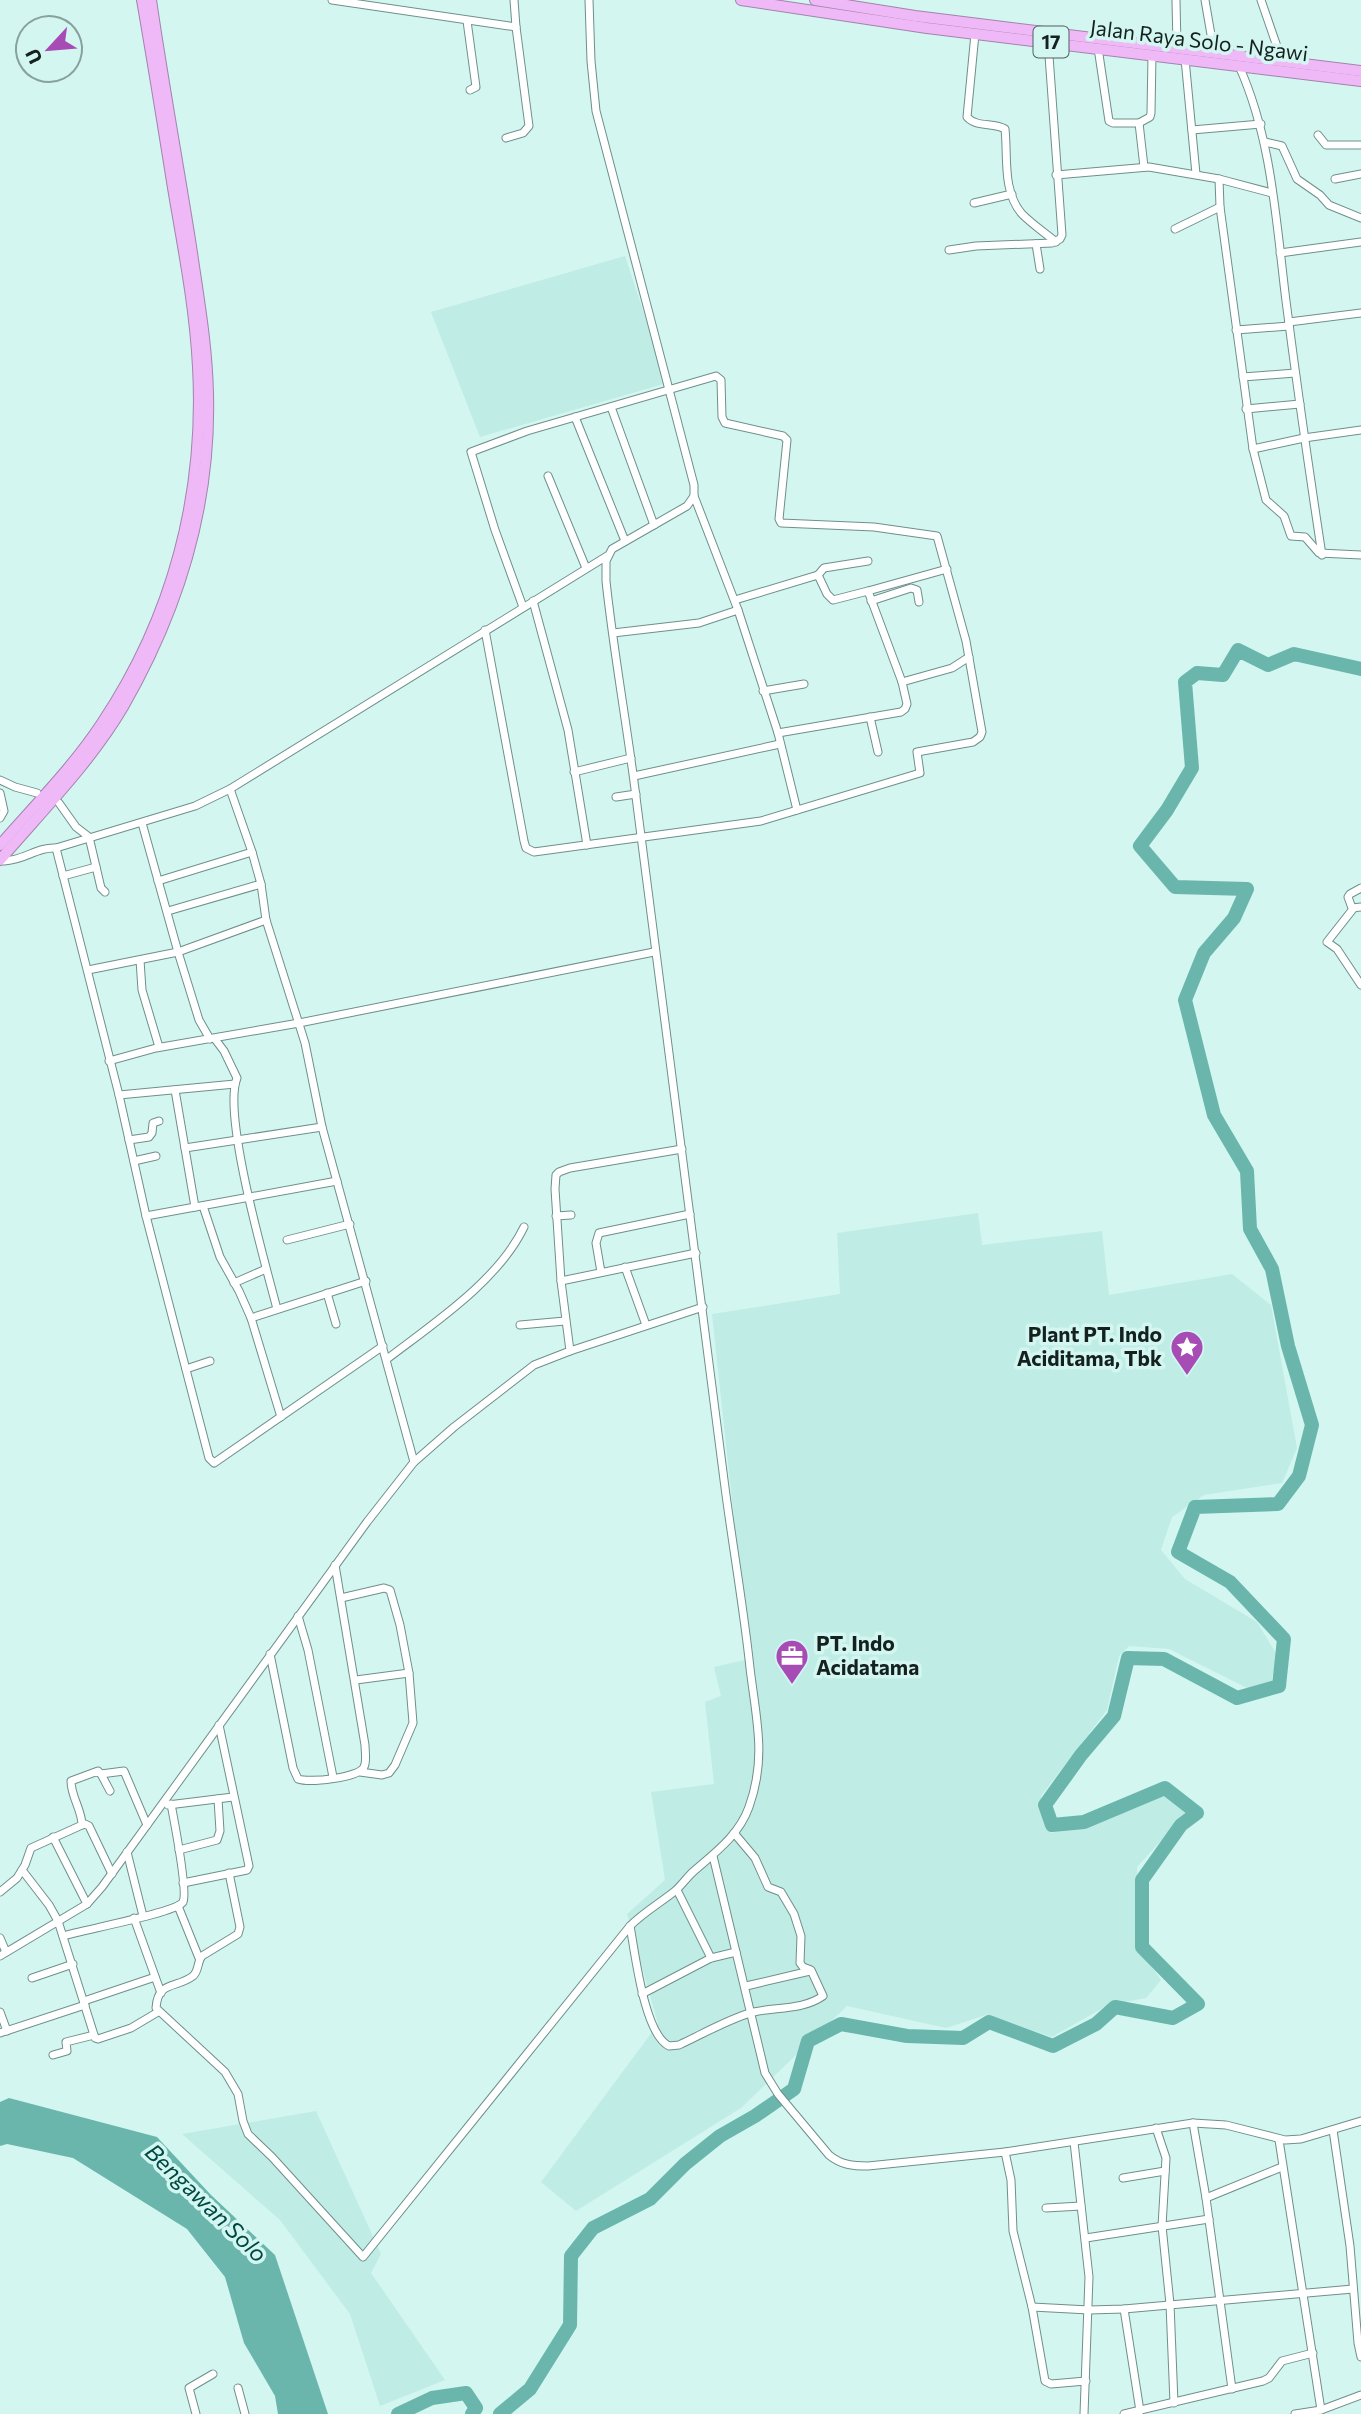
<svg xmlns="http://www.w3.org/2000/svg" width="1361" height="2414" font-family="Commissioner,sans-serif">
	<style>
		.built { fill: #c0ece6 }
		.water { fill: #6ab6ad }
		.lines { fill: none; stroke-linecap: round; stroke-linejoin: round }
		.river { stroke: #6ab6ad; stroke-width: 14 }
		.minor-casing { stroke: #6f8f8b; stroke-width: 9 }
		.highway-casing { stroke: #a284ab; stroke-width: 12 }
		.minor { stroke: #fff; stroke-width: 7 }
		.highway { stroke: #eeb9f6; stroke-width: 10 }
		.labels { text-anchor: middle; stroke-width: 7; stroke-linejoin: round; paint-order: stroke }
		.shield { fill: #d3f6f1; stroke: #4d615e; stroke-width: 2 }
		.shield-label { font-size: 19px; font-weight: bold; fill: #14211f }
		.street-label { font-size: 21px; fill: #14211f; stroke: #d3f6f1 }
		.poi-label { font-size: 21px; font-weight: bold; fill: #14211f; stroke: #d3f6f1; text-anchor: end }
		.water-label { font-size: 23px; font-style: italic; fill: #004842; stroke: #d3f6f1 }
	</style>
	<rect width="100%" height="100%" fill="#d3f6f1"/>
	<g class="built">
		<polygon points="625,256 667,383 480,437 431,312"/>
		<polygon points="978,1213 982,1245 1102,1231 1109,1295 1232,1274 1271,1305 1297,1448 1282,1483 1204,1495 1172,1517 1161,1550 1185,1579 1257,1622 1277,1655 1271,1683 1249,1689 1169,1649 1129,1646 1119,1656 1107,1710 1041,1796 1051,1833 1166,1795 1188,1811 1137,1867 1139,1948 1161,1980 1146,1998 1108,2005 1052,2037 986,2015 946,2028 847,2006 741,2108 576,2211 541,2182 658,2024 627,1914 665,1880 651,1792 714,1784 705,1702 721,1696 714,1667 749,1659 712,1314 840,1294 837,1233"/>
		<polygon points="316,2111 381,2254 371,2273 445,2380 380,2406 350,2314 280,2220 182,2134"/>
	</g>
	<polygon class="water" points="9,2098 157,2137 211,2195 275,2255 328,2414 278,2414 275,2396 244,2343 225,2277 187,2229 73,2158 7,2144 0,2146 0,2102"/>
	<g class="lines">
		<g class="river">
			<polyline points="398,2414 432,2398 466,2393 476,2408 472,2414"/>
			<polyline points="500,2414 530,2389 570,2325 571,2256 593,2228 650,2199 685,2164 720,2136 755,2116 794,2089 808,2041 841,2024 907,2036 963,2038 989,2022 1053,2046 1096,2024 1115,2007 1173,2018 1198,2004 1142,1947 1142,1880 1181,1825 1197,1813 1165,1788 1084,1822 1052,1825 1045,1805 1081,1755 1114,1716 1128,1658 1164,1659 1237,1698 1279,1686 1284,1639 1230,1582 1178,1552 1195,1507 1278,1504 1299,1476 1312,1425 1288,1346 1272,1269 1250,1229 1247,1171 1214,1115 1185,1000 1204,953 1234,918 1247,889 1175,887 1140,846 1167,810 1192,768 1185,682 1197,673 1223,675 1238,650 1268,665 1294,654 1361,669"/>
		</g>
		<defs>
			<g id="minor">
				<polyline points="332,0 516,27 514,0"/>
				<polyline points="1176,0 1177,47"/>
				<polyline points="1205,0 1214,52"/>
				<polyline points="1261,0 1282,61"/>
				<polyline points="467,21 476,87 470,90"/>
				<path d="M975,34L967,117C977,128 993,122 1005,129C1008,156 1002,191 1022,214C1032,224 1045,233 1056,242"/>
				<polyline points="1098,48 1109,121 1113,123 1139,123 1144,167"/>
				<polyline points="1185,59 1196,174"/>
				<path d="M1239,66C1272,139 1276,221 1286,301C1297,386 1309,470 1322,555"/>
				<polyline points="1139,123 1150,117 1151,113 1152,55"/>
				<polyline points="1192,130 1261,124"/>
				<polyline points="1318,135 1326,145 1361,145"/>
				<polyline points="506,138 523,133 529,126 516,27"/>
				<polyline points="1265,142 1282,146 1297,179 1320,195 1329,205 1361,218"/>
				<polyline points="1056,175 1149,167 1219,179 1272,193"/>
				<polyline points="1219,179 1220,207 1253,449 1266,500 1284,516 1291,536 1305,537 1319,553 1361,555"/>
				<polyline points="1335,179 1361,174"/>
				<polyline points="974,203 1012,194"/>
				<polyline points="1175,229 1220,207"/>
				<polyline points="1036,244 1040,269"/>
				<polyline points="949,250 976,246 1052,243 1060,239 1062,235 1048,42"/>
				<polyline points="1280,253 1361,242"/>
				<polyline points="1289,322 1361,313"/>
				<polyline points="1236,330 1289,326"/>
				<polyline points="1243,377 1295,373"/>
				<polyline points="611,407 654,525"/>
				<polyline points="1246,409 1300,404"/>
				<polyline points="575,417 625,541"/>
				<polyline points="1253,449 1304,438 1361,430"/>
				<polyline points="548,476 586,568"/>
				<polyline points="694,496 738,610 778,733 797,810"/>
				<polyline points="818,575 824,568 868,561"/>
				<polyline points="868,591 947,569"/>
				<polyline points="735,600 818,575 827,594 833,600 868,591 902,682 907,704 905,709 901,712 778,733"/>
				<polyline points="533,601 568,730 587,845"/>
				<polyline points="871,601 911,588 917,590 919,602"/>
				<polyline points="485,630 524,841 526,848 534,852 761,821 920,773 917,752 973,742 980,737 982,732 966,641 937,536 874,527 781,523 779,519 787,440 783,436 725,423 722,417 721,380 716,376 527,431 471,452 495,530 523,607"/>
				<polyline points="613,633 699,623 738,610"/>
				<polyline points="902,682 952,668 969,657"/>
				<polyline points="763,691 804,684"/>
				<polyline points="870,717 878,752"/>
				<polyline points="574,772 631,758"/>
				<polyline points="634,776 780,744"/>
				<polyline points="0,780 15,787 37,793"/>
				<polyline points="230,789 252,852 261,884 266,920 305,1043 322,1127 414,1462"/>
				<polyline points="0,793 4,811 0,818"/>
				<polyline points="616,797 636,794"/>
				<polyline points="59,803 76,827 89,837 101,888 105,892"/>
				<polyline points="142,823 178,952 199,1020 210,1039"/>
				<polyline points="56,848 119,1095 146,1216 209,1458 214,1463 383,1346"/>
				<path d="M4,861C26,860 36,847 56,848L195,806L230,789L607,556"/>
				<polyline points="63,876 96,867"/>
				<polyline points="158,881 252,852"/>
				<polyline points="1361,888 1350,894 1348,897 1352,908 1361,907"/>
				<polyline points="1353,909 1327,942 1337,949 1361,985"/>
				<polyline points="168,911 261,884"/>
				<polyline points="140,960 142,990 159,1047"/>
				<polyline points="88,970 178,952 266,920"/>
				<path d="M215,1039L224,1051L237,1078C222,1115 266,1266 277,1309"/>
				<polyline points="109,1061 156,1048 299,1023 654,952"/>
				<polyline points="175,1090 195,1207"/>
				<polyline points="119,1095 235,1084"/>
				<polyline points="129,1140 149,1137 152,1133 153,1123 159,1121"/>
				<polyline points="185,1148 322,1127"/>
				<polyline points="134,1161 156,1156"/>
				<polyline points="203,1206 220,1257 239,1291 251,1318 281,1417"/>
				<polyline points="146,1216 337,1181"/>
				<polyline points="556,1216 571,1215"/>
				<polyline points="287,1240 350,1224"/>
				<polyline points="625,1267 646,1325"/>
				<polyline points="601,1272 596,1243 599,1233 690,1214"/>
				<polyline points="561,1281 696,1253"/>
				<polyline points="234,1283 266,1269"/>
				<polyline points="327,1293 336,1324"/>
				<polyline points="251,1318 366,1281"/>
				<polyline points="520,1325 565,1321"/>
				<polyline points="570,1351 561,1281 555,1189 556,1175 559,1172 570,1168 682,1149"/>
				<path d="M387,1359C434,1323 498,1281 524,1227"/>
				<polyline points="186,1369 210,1361"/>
				<polyline points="341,1598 384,1588 390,1590 400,1625 409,1673 413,1723 395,1765 389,1773 382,1775 360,1772"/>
				<polyline points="298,1616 308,1650 333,1777"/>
				<path d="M270,1654L293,1768L298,1779C309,1783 359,1778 364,1767C367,1761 365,1752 365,1745L335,1565"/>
				<polyline points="356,1680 409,1673"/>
				<polyline points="101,1774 110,1791"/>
				<polyline points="168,1805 233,1797"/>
				<polyline points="82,1825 85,1824 89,1826 112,1874"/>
				<polyline points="53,1837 87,1904"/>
				<polyline points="179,1850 217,1840 220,1831 218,1799"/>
				<polyline points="127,1852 143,1916"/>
				<path d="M713,1856L765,2073L778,2094L829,2155C841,2165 853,2166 868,2166L1005,2152L1193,2123L1226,2125L1285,2140L1301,2139L1361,2121"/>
				<polyline points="22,1870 49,1905 58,1921 95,2038 98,2039 131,2028 158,2012"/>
				<path d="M229,1873L240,1927L238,1934L202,1956C197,1962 199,1971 193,1976C176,1989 158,1980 156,2008L225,2072L238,2094L243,2121L248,2134L272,2157L363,2257L630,1926C644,1912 660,1903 675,1891C682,1885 687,1877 694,1871C716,1852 739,1835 749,1807C767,1757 756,1719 750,1668C743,1602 731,1537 723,1472C695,1249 665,1027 637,805C628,730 614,656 606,581V561L612,549L687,506L694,496V485L596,111L591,61L589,0"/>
				<polyline points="183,1883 247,1870 249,1866 219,1725"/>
				<polyline points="677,1890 711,1958"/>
				<path d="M0,1892L17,1878L25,1865L31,1848L82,1825C82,1810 71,1797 71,1781L98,1771L101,1774L124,1771L147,1825"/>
				<polyline points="178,1906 199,1958"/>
				<polyline points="134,1918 161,1993"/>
				<path d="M630,1926C635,1952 644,2034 669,2046L679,2045C701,2035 732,2017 754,2012C776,2007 803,2010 823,1996L811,1970L803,1967L800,1963L801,1936L794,1914L781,1892L768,1887L755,1858L734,1833"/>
				<path d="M63,1936C82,1930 176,1913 183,1902C188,1891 174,1820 171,1804"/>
				<polyline points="0,1938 6,1952"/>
				<polyline points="0,1956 77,1910 87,1904 102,1887 367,1522 414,1462 454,1427 534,1365 570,1351 703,1307"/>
				<polyline points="32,1978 73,1964"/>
				<polyline points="746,1986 810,1971"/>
				<polyline points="642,1994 711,1958 736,1952"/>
				<polyline points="84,2001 155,1977"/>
				<polyline points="0,2012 7,2031"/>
				<polyline points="0,2033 85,2005"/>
				<polyline points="53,2055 67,2051 66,2042 94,2035"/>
				<polyline points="1193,2123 1206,2198 1232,2389"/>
				<polyline points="1156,2128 1166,2158 1162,2226 1170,2304 1174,2403"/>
				<polyline points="1333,2130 1350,2246 1358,2343 1361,2357"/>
				<polyline points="1279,2140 1321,2410"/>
				<polyline points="1074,2142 1089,2277 1084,2414"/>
				<polyline points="1005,2152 1011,2180 1013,2231 1032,2307 1045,2381 1051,2384 1086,2381"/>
				<polyline points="1123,2178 1165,2171"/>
				<polyline points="1206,2198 1282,2167"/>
				<polyline points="1046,2208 1081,2206"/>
				<polyline points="1086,2238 1209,2219"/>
				<polyline points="1032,2307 1089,2310 1124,2309 1353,2289"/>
				<polyline points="1124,2309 1140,2411"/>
				<polyline points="238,2388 245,2414"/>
				<polyline points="196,2414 189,2388 213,2374"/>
				<polyline points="1124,2414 1263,2381 1269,2378 1282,2361 1313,2353"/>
				<polyline points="1295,2414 1321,2410 1361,2395"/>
			</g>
			<g id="highway">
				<polyline points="741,0 927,28 1361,81"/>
				<polyline points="815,0 915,16 1361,71"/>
				<path d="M0,845C35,805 73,767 102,723C173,617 205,494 198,367C195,307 183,247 173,188C163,125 153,63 142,0"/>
				<path d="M0,860C42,811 90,763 123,707C178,611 211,505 208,394C207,344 198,295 191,246C178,164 163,82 151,0"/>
			</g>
		</defs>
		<use href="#minor" class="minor-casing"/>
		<use href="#highway" class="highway-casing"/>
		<use href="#minor" class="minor"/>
		<use href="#highway" class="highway"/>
	</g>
	<defs>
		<symbol id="sight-pin" viewBox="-11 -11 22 30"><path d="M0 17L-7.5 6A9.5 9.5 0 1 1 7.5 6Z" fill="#a74bb5" stroke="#d3f6f1"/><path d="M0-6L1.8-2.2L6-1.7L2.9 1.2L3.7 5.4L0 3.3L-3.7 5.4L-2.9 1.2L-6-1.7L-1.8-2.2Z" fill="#fff"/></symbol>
		<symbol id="office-pin" viewBox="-11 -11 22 30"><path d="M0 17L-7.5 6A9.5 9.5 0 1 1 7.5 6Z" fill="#a74bb5" stroke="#d3f6f1"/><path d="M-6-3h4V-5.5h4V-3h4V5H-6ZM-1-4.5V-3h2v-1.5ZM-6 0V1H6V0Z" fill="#fff"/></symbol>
	</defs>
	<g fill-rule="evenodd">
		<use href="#sight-pin" x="1168" y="1328" width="38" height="52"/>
		<use href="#office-pin" x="773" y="1637" width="38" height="52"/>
	</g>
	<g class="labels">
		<rect class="shield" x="1033.5" y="26.5" width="35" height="31" rx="5"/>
		<g class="shield-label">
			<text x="1051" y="49">17</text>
		</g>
		<g class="street-label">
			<text transform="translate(1199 41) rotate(7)" y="7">Jalan Raya Solo - Ngawi</text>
		</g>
		<g class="poi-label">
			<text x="1162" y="1342">Plant PT. Indo<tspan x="1162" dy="24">Aciditama, Tbk</tspan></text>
			<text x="816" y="1651" text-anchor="start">PT. Indo<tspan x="816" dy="24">Acidatama</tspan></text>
		</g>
		<g class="water-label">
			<text transform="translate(206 2203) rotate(44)" y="8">Bengawan Solo</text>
		</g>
	</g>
	<g transform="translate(49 49) rotate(244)"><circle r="33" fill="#d3f6f1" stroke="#87a19d" stroke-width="2"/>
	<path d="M0-5L12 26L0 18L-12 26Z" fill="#a74bb5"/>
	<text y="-10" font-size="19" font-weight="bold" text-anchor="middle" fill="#14211f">U</text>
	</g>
</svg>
